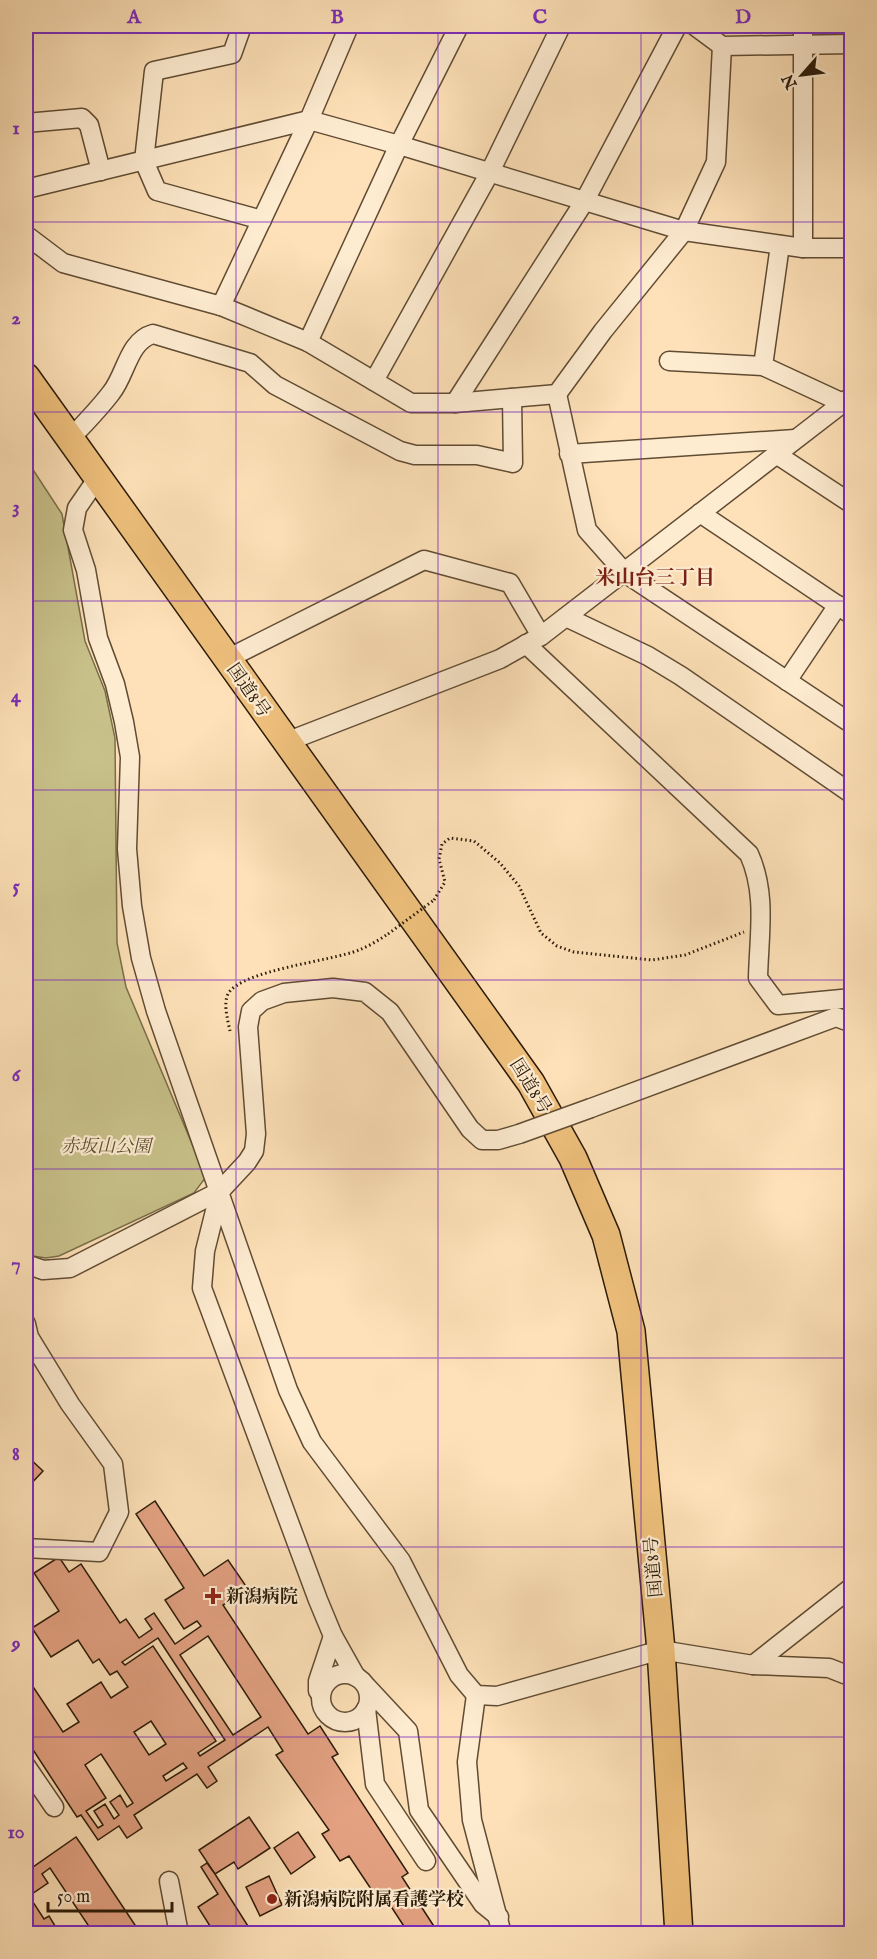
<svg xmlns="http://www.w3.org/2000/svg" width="877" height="1959" font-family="'IM FELL English','Noto Serif JP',serif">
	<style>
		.green { fill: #c8c18a; stroke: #7a6e49; stroke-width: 1.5 }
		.building { fill: #e4a283; stroke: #2b1b08; stroke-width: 1.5; fill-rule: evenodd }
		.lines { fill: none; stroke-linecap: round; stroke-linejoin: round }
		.minor-casing { stroke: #604c34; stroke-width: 21 }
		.highway-casing { stroke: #2b1b08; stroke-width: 30 }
		.path { stroke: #2b1b08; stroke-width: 3; stroke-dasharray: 1.5 3; stroke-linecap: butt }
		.minor { stroke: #feecd1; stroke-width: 18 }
		.highway { stroke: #efc07c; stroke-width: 27 }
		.minor-bridge-casing { stroke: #604c34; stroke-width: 21; stroke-linecap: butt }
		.path-bridge { stroke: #2b1b08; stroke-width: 3; stroke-dasharray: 1.5 3; stroke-linecap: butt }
		.minor-bridge { stroke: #feecd1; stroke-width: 18 }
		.grid { fill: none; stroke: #7b2cbf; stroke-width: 1.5; stroke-opacity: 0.55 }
		.poi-dot { fill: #8f2418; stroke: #feecd1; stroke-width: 2 }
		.labels { text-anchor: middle; stroke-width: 4.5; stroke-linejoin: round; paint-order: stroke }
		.street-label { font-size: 18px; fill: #2b1b08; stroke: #feecd1 }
		.park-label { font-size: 18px; font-style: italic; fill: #5a4d2f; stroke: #feecd1 }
		.poi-label { font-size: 18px; font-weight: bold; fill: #2b1b08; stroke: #feecd1; text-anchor: start }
		.neighbourhood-label { font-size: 20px; font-weight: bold; fill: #7a1f14; stroke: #feecd1 }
		.neatline { fill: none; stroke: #7b2cbf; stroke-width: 2 }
		.grid-label { font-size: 20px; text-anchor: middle; font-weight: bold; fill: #7b2cbf }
	</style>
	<rect width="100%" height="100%" fill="#fee1b8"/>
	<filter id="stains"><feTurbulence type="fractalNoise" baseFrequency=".00333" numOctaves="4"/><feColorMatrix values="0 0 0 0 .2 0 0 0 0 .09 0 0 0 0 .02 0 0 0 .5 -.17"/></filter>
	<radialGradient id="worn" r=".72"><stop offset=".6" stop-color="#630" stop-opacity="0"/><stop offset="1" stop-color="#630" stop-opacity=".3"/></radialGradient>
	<polygon class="green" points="26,459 62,514 85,641 105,691 115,738 117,943 126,987 206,1177 194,1193 59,1256 46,1258 26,1255"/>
	<g class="building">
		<polygon points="26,1455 43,1471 26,1489"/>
		<path d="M155,1501L204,1576L228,1560L248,1589L223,1605L308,1734L320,1726L338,1754L332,1757L408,1873L402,1877L437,1931L434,1934H409L381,1891L375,1895L349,1856L340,1861L322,1834L329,1830L276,1755L283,1751L268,1727L208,1767L217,1781L207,1788L197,1774L134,1815L142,1828L127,1838L119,1826L98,1840L81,1815L77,1817L26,1739V1685L30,1682L63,1732L79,1722L67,1704L101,1682L111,1698L128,1687L117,1671L110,1675L99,1659L93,1663L78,1640L51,1657L32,1628L59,1611L34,1573L59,1557L69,1572L81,1564L120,1623L126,1619L139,1638L152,1629L145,1619L154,1613L175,1644L201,1626L197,1621L184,1629L165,1600L184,1588L136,1514ZM208,1636L261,1717L233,1735L180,1655ZM158,1638L225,1740L200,1756L198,1753L216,1741L153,1646L125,1665L122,1662ZM151,1721L166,1744L149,1755L134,1732ZM101,1754L133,1803L127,1807L120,1795L110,1802L119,1815L114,1819L105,1804L94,1811L103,1825L98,1828L86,1811L106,1798L85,1765ZM183,1763L187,1768L166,1781L163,1776Z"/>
		<polygon points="249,1817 270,1848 238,1869 234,1862 215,1874 199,1850"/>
		<polygon points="298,1832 315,1857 291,1874 274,1848"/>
		<polygon points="76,1837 83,1847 141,1934 94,1934 50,1868 42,1874 48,1883 29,1896 44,1919 49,1916 60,1934 26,1934 26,1872"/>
		<polygon points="207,1863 215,1874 253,1934 215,1934 198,1907 218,1894 201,1867"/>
		<polygon points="269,1876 282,1905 260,1916 246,1887"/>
	</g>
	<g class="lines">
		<defs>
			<g id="minor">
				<polyline points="242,26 232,54 154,71 144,161 157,191 262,220"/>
				<polyline points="695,26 722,46 852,44"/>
				<polyline points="26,123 82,118 89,125 101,171"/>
				<polyline points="26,189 309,120 399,145 684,231 803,248 852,248"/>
				<polyline points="26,235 63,263 221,306 308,342 411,403 455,403 557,394 603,331 684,231 716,162 722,46"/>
				<polyline points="803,248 803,26"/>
				<polyline points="221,306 309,120 349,26"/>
				<polyline points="308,342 399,145 459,26"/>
				<polyline points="669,361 763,366 843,403"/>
				<polyline points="763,366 780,245"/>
				<polyline points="374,381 489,174 561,26"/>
				<polyline points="557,394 587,530 625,573 852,724"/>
				<polyline points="455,403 584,202 677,26"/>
				<path d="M70,439C84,424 99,409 111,393C126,375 128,341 153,334L250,363L275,385L400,451L415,455H477L513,463L512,398"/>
				<polyline points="569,454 795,439"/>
				<polyline points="776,454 852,504"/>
				<polyline points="99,476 77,508 73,530 86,570 98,638 115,684 124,722 130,757 127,849 132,906 141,958 156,1011 288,1390 312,1442 401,1561 459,1675 476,1695 497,1696 661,1650 753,1665 829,1668 852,1677"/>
				<polyline points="700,513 852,615"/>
				<polyline points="566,617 648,656 681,676 852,794"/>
				<path d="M526,644L749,854C767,894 759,934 758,978L778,1005L852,998"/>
				<polyline points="227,659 424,560 510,583 541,636"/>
				<polyline points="787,681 838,605"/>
				<polyline points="286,742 500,659 541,636 852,396"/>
				<polyline points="591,1108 836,1017 852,1023"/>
				<polyline points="220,1191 205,1251 202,1288 318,1600 333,1636 356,1677"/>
				<polyline points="26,1264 43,1270 70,1268 220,1191 247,1162 254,1151 256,1134 248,1027 251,1011 262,1001 284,993 333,988 365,992 390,1012 470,1129 482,1140 498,1140 519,1134"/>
				<polyline points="26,1324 29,1337 70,1404 113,1464 119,1512 99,1552 26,1548"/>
				<polyline points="753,1665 852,1587"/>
				<circle cx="345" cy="1698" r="24"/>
				<polyline points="367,1687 408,1731 419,1810 483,1904 499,1917"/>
				<polyline points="318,1691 318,1681 333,1636"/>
				<polyline points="476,1695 467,1762 472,1820 502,1934"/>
				<polyline points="366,1709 375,1784 426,1861"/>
				<polyline points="26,1766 54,1807"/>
				<polyline points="169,1881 179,1934"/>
			</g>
			<polyline id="highway" points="26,377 531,1083 573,1158 606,1235 631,1331 661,1650 679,1934"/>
		</defs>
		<use href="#minor" class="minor-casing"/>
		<use href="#highway" class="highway-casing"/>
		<g class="path">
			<polyline points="434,900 445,882 439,859 442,844 450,838 474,841 500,863 519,886 541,933 557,946 574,952 652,960 685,955 744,932"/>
			<path d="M230,1031C228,1021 223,1004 228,994C241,970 332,961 359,950C369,946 379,940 388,934"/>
		</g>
		<use href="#minor" class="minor"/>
		<use href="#highway" class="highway"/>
		<defs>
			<polyline id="minor-bridge" points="519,1134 591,1108"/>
		</defs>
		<use href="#minor-bridge" class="minor-bridge-casing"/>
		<polyline class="path-bridge" points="388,934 434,900"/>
		<use href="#minor-bridge" class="minor-bridge"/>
	</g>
	<path class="grid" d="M236,26V1934M438,26V1934M641,26V1934M26,222H852M26,412H852M26,601H852M26,790H852M26,980H852M26,1169H852M26,1358H852M26,1547H852M26,1737H852"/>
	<g class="poi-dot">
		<path d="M210 1587h6v6h6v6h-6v6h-6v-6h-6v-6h6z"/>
		<circle cx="272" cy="1899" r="6"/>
	</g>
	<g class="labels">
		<g class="street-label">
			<text transform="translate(249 690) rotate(55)" y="6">国道8号</text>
			<text transform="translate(531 1086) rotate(58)" y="6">国道8号</text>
			<text transform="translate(653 1567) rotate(-95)" y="6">国道8号</text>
		</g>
		<g class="park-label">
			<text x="106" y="1152">赤坂山公園</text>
		</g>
		<g class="poi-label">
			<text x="226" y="1602">新潟病院</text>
			<text x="284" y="1905">新潟病院附属看護学校</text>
		</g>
		<g class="neighbourhood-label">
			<text x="655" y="584">米山台三丁目</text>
		</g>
	</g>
	<rect width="877" height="1959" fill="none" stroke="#fee1b8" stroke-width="66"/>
	<g transform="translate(802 75) rotate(242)" stroke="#feecd1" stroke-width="4.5" paint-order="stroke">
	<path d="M0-4.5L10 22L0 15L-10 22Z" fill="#2b1b08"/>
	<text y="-9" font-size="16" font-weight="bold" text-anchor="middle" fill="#2b1b08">N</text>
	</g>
	<path d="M48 1902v9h124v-9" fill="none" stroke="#2b1b08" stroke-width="3"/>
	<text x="57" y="1902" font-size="18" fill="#2b1b08" stroke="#feecd1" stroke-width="4.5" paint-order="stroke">50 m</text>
	<rect x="33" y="33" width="811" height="1893" class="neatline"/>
	<g class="grid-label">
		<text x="134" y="23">A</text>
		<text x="337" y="23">B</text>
		<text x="540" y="23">C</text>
		<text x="743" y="23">D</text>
		<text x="16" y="134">1</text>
		<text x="16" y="324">2</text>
		<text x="16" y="513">3</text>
		<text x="16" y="702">4</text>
		<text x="16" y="892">5</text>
		<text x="16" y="1081">6</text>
		<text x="16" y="1270">7</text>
		<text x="16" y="1460">8</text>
		<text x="16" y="1649">9</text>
		<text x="16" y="1838">10</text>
	</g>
	<rect width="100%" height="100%" filter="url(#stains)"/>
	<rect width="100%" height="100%" fill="url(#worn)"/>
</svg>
